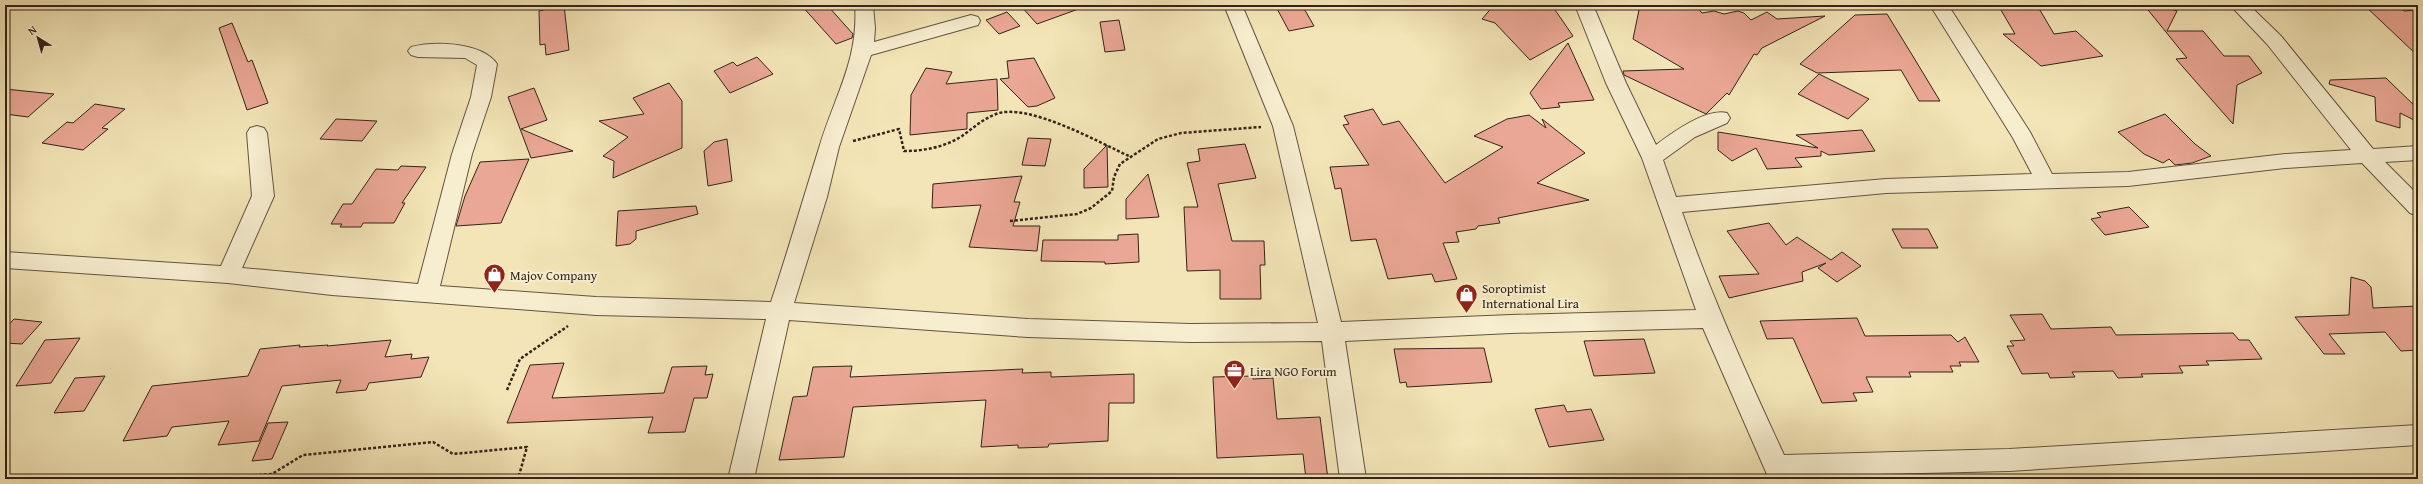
<svg xmlns="http://www.w3.org/2000/svg" width="2423" height="484" font-family="'Gentium Book Plus',serif">
	<style>
		.building { fill: #eba795; stroke: #342319 }
		.lines { fill: none; stroke-linecap: round; stroke-linejoin: round }
		.minor-casing { stroke: #645440; stroke-width: 2 }
		.path { stroke: #342319; stroke-width: 2.5; stroke-dasharray: 3 2; stroke-linecap: butt }
		.minor { fill: #f7eed0; fill-rule: evenodd }
		.labels { text-anchor: middle; stroke-width: 4; stroke-linejoin: round; paint-order: stroke }
		.poi-label { font-size: 13px; fill: #342319; stroke: #f7eed0; text-anchor: start }
	</style>
	<rect width="100%" height="100%" fill="#f3e5b7"/>
	<filter id="stains"><feTurbulence type="fractalNoise" baseFrequency=".005" numOctaves="4"/><feColorMatrix values="0 0 0 0 .2 0 0 0 0 .09 0 0 0 0 .02 0 0 0 .5 -.17"/></filter>
	<radialGradient id="worn" r=".72"><stop offset=".6" stop-color="#630" stop-opacity="0"/><stop offset="1" stop-color="#630" stop-opacity=".3"/></radialGradient>
	<g class="building">
		<polygon points="564,5 569,50 546,55 545,44 540,45 539,11"/>
		<polygon points="801,5 827,5 853,34 852,38 836,44"/>
		<polygon points="1020,5 1084,5 1084,7 1037,24"/>
		<polygon points="1275,5 1302,5 1314,26 1289,31"/>
		<polygon points="1494,5 1553,7 1573,36 1530,60 1495,23 1482,19"/>
		<polygon points="1640,5 1661,5 1660,9 1691,5 1697,7 1702,13 1714,11 1724,14 1738,11 1744,13 1751,20 1767,12 1777,19 1825,16 1762,48 1757,55 1754,54 1729,95 1727,93 1706,114 1624,75 1623,71 1684,69 1633,39"/>
		<polygon points="1998,5 2037,5 2054,34 2076,31 2103,56 2041,66 2003,34 2015,34"/>
		<polygon points="2144,5 2159,5 2177,11 2167,31 2203,31 2224,56 2249,56 2262,73 2237,85 2233,124 2176,59 2187,58"/>
		<polygon points="2364,5 2397,5 2404,11 2418,10 2418,56"/>
		<polygon points="1007,12 1020,26 999,34 986,20"/>
		<polygon points="1887,14 1914,58 1940,101 1919,101 1901,70 1817,73 1800,64 1855,15"/>
		<polygon points="1119,20 1125,50 1105,52 1100,22"/>
		<polygon points="232,23 248,62 252,60 268,103 247,110 219,28"/>
		<polygon points="1568,43 1594,100 1558,103 1560,107 1541,109 1530,93"/>
		<polygon points="757,57 773,74 730,93 714,71 733,62 737,66"/>
		<polygon points="1034,58 1055,98 1037,106 1028,107 1000,79 1009,78 1007,61"/>
		<polygon points="926,68 952,72 946,84 997,79 998,110 967,113 967,129 910,135 911,95"/>
		<polygon points="1819,74 1869,99 1848,119 1798,94"/>
		<polygon points="2386,78 2418,109 2418,122 2400,113 2400,128 2376,121 2375,97 2329,84 2330,80"/>
		<polygon points="669,83 682,101 682,148 613,178 614,161 603,156 628,137 599,121 644,114 633,98"/>
		<polygon points="534,88 547,120 521,129 573,151 531,158 508,97"/>
		<polygon points="5,89 54,94 28,117 5,114"/>
		<polygon points="95,104 125,109 102,128 108,129 83,150 42,143 67,122 73,123"/>
		<polygon points="1373,109 1383,125 1399,121 1445,183 1503,147 1474,136 1507,119 1529,115 1546,128 1542,119 1585,153 1537,183 1589,200 1498,218 1500,223 1478,226 1476,229 1456,232 1459,242 1443,243 1457,279 1435,282 1432,274 1388,279 1376,239 1351,241 1341,188 1335,189 1330,167 1369,165 1343,125 1349,124 1344,116"/>
		<polygon points="2165,114 2195,144 2211,156 2192,163 2175,165 2169,159 2163,163 2144,154 2118,132"/>
		<polygon points="336,119 377,121 362,141 320,139"/>
		<polygon points="1862,130 1875,151 1829,155 1821,151 1821,156 1795,158 1802,167 1767,169 1756,148 1732,161 1718,150 1718,132 1818,148 1796,135"/>
		<polygon points="1028,138 1051,139 1045,166 1022,165"/>
		<polygon points="727,139 732,181 708,186 704,151 714,142"/>
		<polygon points="1245,144 1256,178 1218,184 1232,241 1264,241 1265,265 1260,265 1261,299 1220,299 1220,270 1187,271 1184,207 1198,207 1187,163 1200,161 1198,149"/>
		<polygon points="1107,145 1108,187 1084,188 1084,169"/>
		<polygon points="529,159 501,223 456,226 465,196 480,162"/>
		<polygon points="401,166 426,167 402,203 405,203 394,223 363,223 361,227 340,227 342,224 331,224 343,204 352,204 376,169 398,170"/>
		<polygon points="1148,174 1159,217 1126,219 1126,199"/>
		<polygon points="1022,176 1014,202 1020,202 1013,226 1040,226 1037,251 969,247 981,205 932,208 933,184"/>
		<polygon points="696,206 698,214 636,231 636,239 630,244 616,246 618,211"/>
		<polygon points="2129,207 2149,227 2105,235 2091,219 2101,217 2097,213"/>
		<polygon points="1769,223 1786,245 1797,237 1831,260 1842,252 1861,266 1837,282 1818,268 1826,263 1802,272 1803,281 1729,298 1719,276 1759,274 1727,231"/>
		<polygon points="1892,229 1928,229 1938,248 1902,248"/>
		<polygon points="1138,234 1139,262 1105,264 1105,262 1041,261 1043,240 1118,240 1118,235"/>
		<polygon points="2351,277 2365,281 2371,287 2373,308 2418,306 2418,350 2401,351 2385,332 2329,334 2345,354 2324,354 2295,317 2349,315"/>
		<polygon points="2042,314 2051,329 2111,327 2116,335 2233,333 2239,340 2249,340 2262,359 2206,361 2209,365 2179,366 2183,373 2141,374 2143,377 2118,378 2113,371 2072,372 2075,377 2050,378 2048,373 2022,374 2007,346 2014,346 2010,341 2025,340 2010,315"/>
		<polygon points="1857,318 1865,336 1951,335 1958,342 1965,337 1979,362 1959,362 1961,366 1950,366 1953,372 1909,372 1911,377 1866,377 1873,392 1853,393 1857,401 1822,403 1793,338 1767,339 1760,321"/>
		<polygon points="14,319 42,322 22,344 5,343 5,329"/>
		<polygon points="80,338 51,383 16,386 45,340"/>
		<polygon points="1644,339 1655,373 1594,376 1584,341"/>
		<polygon points="391,340 385,357 412,354 411,359 429,357 421,377 369,383 366,390 336,393 341,380 282,386 259,441 218,445 229,421 172,427 167,436 123,441 152,386 248,376 260,349 300,345 299,347 328,345 327,346"/>
		<polygon points="1484,348 1492,382 1407,387 1406,382 1400,383 1394,349"/>
		<polygon points="564,363 552,398 664,393 672,367 707,366 705,375 713,374 707,398 694,398 685,432 648,433 653,417 507,423 530,365"/>
		<polygon points="852,366 850,377 1023,369 1022,373 1051,372 1051,377 1134,374 1134,403 1109,403 1108,441 1049,444 1048,447 1018,448 1018,445 981,447 986,400 853,407 844,457 779,460 793,397 807,396 813,367"/>
		<polygon points="105,376 84,411 54,413 75,378"/>
		<polygon points="1253,376 1253,379 1273,378 1277,419 1320,417 1328,479 1306,479 1303,454 1217,458 1213,377"/>
		<polygon points="1564,405 1567,412 1591,409 1604,440 1549,447 1535,409"/>
		<polygon points="288,422 272,459 252,461 268,423"/>
	</g>
	<g class="lines">
		<defs>
			<path id="minor" d="M855,5H873L875,28L874,42L971,15L978,17L980,21L978,25L871,55L839,147L827,197L794,303L1028,319L1190,324L1318,323L1273,126L1224,5H1242L1293,126L1341,322L1511,315L1696,310L1642,158L1606,83L1575,5H1593L1626,83L1656,145C1672,133 1706,108 1727,113L1730,118L1727,123L1695,137L1663,160L1676,197L1886,179L2032,174L2013,138L1930,5H1948L2030,132L2052,174L2128,172L2285,154L2351,150L2267,44L2230,5H2249L2281,36L2373,149L2418,146V160L2385,162L2418,195V216L2410,213L2362,163L2285,168L2128,186L1886,193L1682,212C1711,295 1747,375 1784,455L2009,449L2418,425V445L2009,471L1793,476V479H1769L1703,328L1511,333L1345,341L1366,479H1340L1322,341L1190,342L1028,337L789,320L754,479H728L766,319L596,315L332,295L228,283L5,268V252L221,266L252,196L247,133L250,128L257,126L264,128L267,133L274,196L242,268L418,284L452,154L471,97L477,65L465,58L418,57L411,55L408,51L411,47C434,41 482,42 497,64L491,97L472,154L440,286L596,297L771,302C788,251 803,199 819,148C834,97 859,60 855,5Z"/>
		</defs>
		<use href="#minor" class="minor-casing"/>
		<g class="path">
			<path d="M853,141L899,129L904,151C924,151 945,147 962,136C973,128 983,119 996,114C1028,102 1100,143 1131,157"/>
			<polyline points="1010,221 1077,214 1091,208 1112,191 1114,177 1120,164 1158,139 1181,133 1261,127"/>
			<polyline points="507,390 520,359 568,326"/>
			<polyline points="204,479 272,474 303,455 433,442 453,454 527,447 518,479"/>
		</g>
		<use href="#minor" class="minor"/>
	</g>
	<defs>
		<symbol id="shop-pin" viewBox="-11 -11 22 30"><path d="M0 17L-7.5 6A9.5 9.5 0 1 1 7.5 6Z" fill="#8f2418" stroke="#f7eed0"/><path d="M-5-2.5h2.3a2.7 3.5 0 0 1 5.4 0H5L5.5 6h-11ZM-1.5-2.5h3a1.5 2.3 0 0 0-3 0Z" fill="#fff"/></symbol>
		<symbol id="office-pin" viewBox="-11 -11 22 30"><path d="M0 17L-7.5 6A9.5 9.5 0 1 1 7.5 6Z" fill="#8f2418" stroke="#f7eed0"/><path d="M-6-3h4V-5.5h4V-3h4V5H-6ZM-1-4.5V-3h2v-1.5ZM-6 0V1H6V0Z" fill="#fff"/></symbol>
	</defs>
	<g fill-rule="evenodd">
		<use href="#shop-pin" x="482" y="262" width="25" height="34"/>
		<use href="#shop-pin" x="1454" y="282" width="25" height="34"/>
		<use href="#office-pin" x="1222" y="358" width="25" height="34"/>
	</g>
	<g class="labels">
		<g class="poi-label">
			<text x="510" y="280">Majov Company</text>
			<text x="1482" y="293">Soroptimist<tspan x="1482" dy="15">International Lira</tspan></text>
			<text x="1250" y="376">Lira NGO Forum</text>
		</g>
	</g>
	<rect width="2423" height="484" fill="none" stroke="#f3e5b7" stroke-width="20"/>
	<rect x="6" y="6" width="2411" height="472" fill="none" stroke="#342319" stroke-width="2"/>
	<rect x="10" y="10" width="2403" height="464" fill="none" stroke="#342319"/>
	<g transform="translate(38 38) rotate(323)" stroke="#f7eed0" stroke-width="3" paint-order="stroke">
	<path d="M0-3L7 15L0 10L-7 15Z" fill="#342319"/>
	<text y="-6" font-size="11" font-weight="bold" text-anchor="middle" fill="#342319">N</text>
	</g>
	<rect width="100%" height="100%" filter="url(#stains)"/>
	<rect width="100%" height="100%" fill="url(#worn)"/>
</svg>
